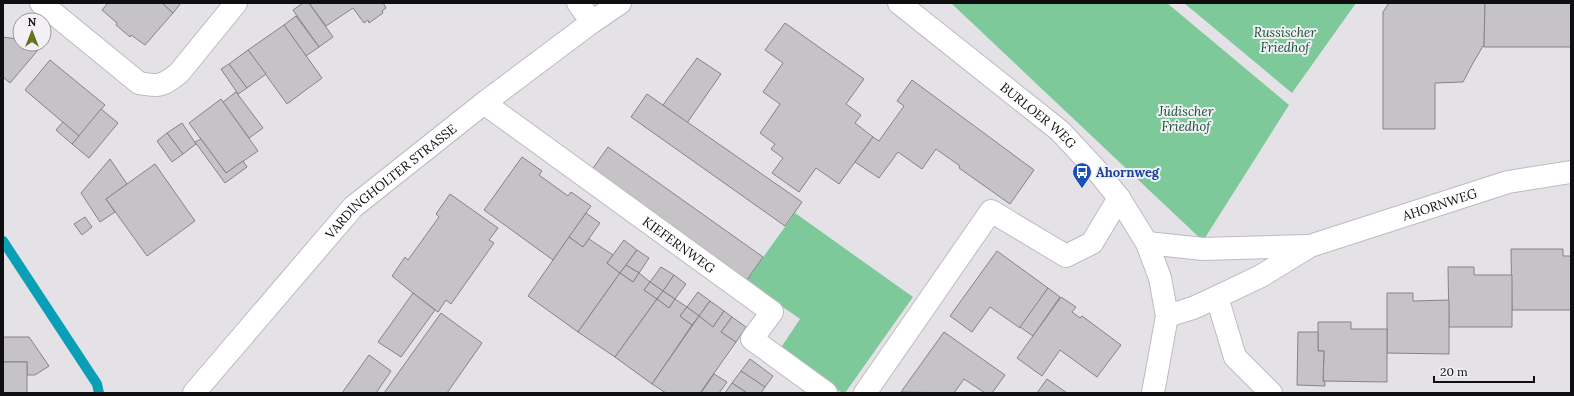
<svg xmlns="http://www.w3.org/2000/svg" width="1574" height="396" font-family="Lora,serif">
	<style>
		.green { fill: #7dc999 }
		.lines { fill: none; stroke-linecap: round; stroke-linejoin: round }
		.stream { stroke: #089fb7; stroke-width: 10 }
		.building { fill: #c6c3c7; stroke: #868387 }
		.street-casing { stroke: #bdbbbf; stroke-width: 24 }
		.street { stroke: #fff; stroke-width: 22 }
		.labels { text-anchor: middle; stroke-width: 4; stroke-linejoin: round; paint-order: stroke }
		.park-label { font-size: 13px; font-style: italic; fill: #125230; stroke: #f2f0f5 }
		.street-label { font-size: 13px; fill: #0f0e10; stroke: #f2f0f5 }
		.transit-label { font-size: 13px; font-weight: bold; fill: #164399; stroke: #f2f0f5; text-anchor: start }
	</style>
	<rect width="100%" height="100%" fill="#e5e2e7"/>
	<g class="green">
		<polygon points="951,3 1167,3 1289,105 1203,241"/>
		<polygon points="1184,3 1356,3 1292,93"/>
		<polygon points="795,213 913,297 845,393 842,393 780,349 800,319 746,281"/>
	</g>
	<g class="lines">
		<polyline class="stream" points="3,241 97,384 99,393"/>
	</g>
	<g class="building">
		<polygon points="108,3 162,3 173,13 145,45 131,35 130,37 116,25 117,23 102,10"/>
		<polygon points="162,3 181,3 173,13"/>
		<polygon points="303,3 309,3 333,37 319,47 293,10"/>
		<polygon points="309,3 383,3 386,8 382,11 383,13 369,23 368,20 364,23 353,8 326,26"/>
		<polygon points="1389,3 1485,3 1484,47 1483,46 1473,63 1463,82 1435,83 1435,129 1383,129 1383,12"/>
		<polygon points="1485,3 1571,3 1571,47 1484,47"/>
		<polygon points="296,16 319,47 306,56 284,25"/>
		<polygon points="785,23 864,79 846,104 861,115 855,123 873,137 839,184 816,168 799,192 772,173 783,158 771,149 775,144 760,133 780,104 763,92 783,63 765,50"/>
		<polygon points="284,25 322,78 287,104 248,50"/>
		<polygon points="20,36 20,44 31,44 38,50 10,83 3,77 3,37 17,39"/>
		<polygon points="248,50 266,74 247,88 229,64"/>
		<polygon points="697,58 721,74 687,123 663,105"/>
		<polygon points="50,60 105,105 79,136 25,90"/>
		<polygon points="229,64 247,88 238,94 221,69"/>
		<polygon points="912,80 1034,170 1010,204 959,168 960,166 936,149 922,169 898,152 879,178 855,162 873,137 879,141 904,106 897,101"/>
		<polygon points="236,92 263,128 249,138 223,102"/>
		<polygon points="647,94 802,202 785,226 631,117"/>
		<polygon points="221,99 258,151 226,173 189,123"/>
		<polygon points="101,109 118,123 89,158 72,144"/>
		<polygon points="63,122 79,136 72,144 56,130"/>
		<polygon points="182,123 196,144 183,154 167,133"/>
		<polygon points="167,133 183,154 172,162 157,141"/>
		<polygon points="201,139 226,173 243,161 247,167 225,183 195,142"/>
		<polygon points="608,147 763,257 746,281 591,171"/>
		<polygon points="522,157 542,171 539,175 568,196 571,192 591,206 553,260 484,210"/>
		<polygon points="110,159 127,184 106,199 115,212 100,222 81,193"/>
		<polygon points="155,164 195,221 147,256 106,199"/>
		<polygon points="450,194 498,228 489,240 494,243 451,304 446,300 438,312 413,293 392,276 405,257 408,260 439,217 436,214"/>
		<polygon points="586,213 600,223 583,247 569,237"/>
		<polygon points="85,217 92,227 82,235 74,224"/>
		<polygon points="569,237 583,247 589,239 613,255 607,263 620,273 578,332 528,296"/>
		<polygon points="624,240 637,250 620,273 607,263"/>
		<polygon points="1511,249 1563,249 1563,256 1571,256 1571,310 1512,310"/>
		<polygon points="637,250 649,258 639,273 626,265"/>
		<polygon points="997,251 1048,288 1020,328 990,307 972,332 950,316"/>
		<polygon points="626,265 639,273 633,282 620,273"/>
		<polygon points="661,267 674,275 663,291 650,282"/>
		<polygon points="1448,267 1474,267 1474,275 1512,275 1512,327 1449,327"/>
		<polygon points="620,273 633,282 639,273 650,282 644,290 657,299 615,357 578,332"/>
		<polygon points="674,275 686,284 675,299 663,291"/>
		<polygon points="650,282 663,291 657,299 644,290"/>
		<polygon points="1048,288 1060,297 1033,336 1020,327"/>
		<polygon points="663,291 675,299 669,308 657,299"/>
		<polygon points="698,292 710,301 699,316 687,307"/>
		<polygon points="413,293 435,310 401,357 378,342"/>
		<polygon points="1387,293 1413,293 1413,301 1449,300 1449,354 1387,353"/>
		<polygon points="1061,297 1076,307 1072,312 1080,318 1082,316 1121,345 1097,377 1060,350 1042,376 1017,358"/>
		<polygon points="657,299 669,308 675,299 687,307 680,316 692,325 652,384 615,357"/>
		<polygon points="710,301 724,311 713,327 699,316"/>
		<polygon points="687,307 699,316 692,325 680,316"/>
		<polygon points="724,311 732,317 721,332 736,342 700,393 666,393 652,384 699,316 713,327"/>
		<polygon points="441,313 482,343 447,393 384,393"/>
		<polygon points="732,317 746,327 736,342 721,332"/>
		<polygon points="1318,322 1351,322 1351,329 1387,329 1387,382 1323,381 1324,351 1318,351"/>
		<polygon points="944,332 1005,375 992,393 985,393 964,379 954,393 901,392"/>
		<polygon points="1298,332 1318,332 1318,351 1324,351 1323,381 1325,382 1325,386 1297,385"/>
		<polygon points="3,337 29,337 49,366 35,375 27,375 27,362 3,362"/>
		<polygon points="369,355 391,371 376,393 342,393"/>
		<polygon points="750,359 773,376 765,387 741,371"/>
		<rect x="3" y="362" width="24" height="31"/>
		<polygon points="741,371 765,387 761,393 747,393 732,383"/>
		<polygon points="714,374 727,382 719,393 701,393"/>
		<polygon points="1047,379 1067,393 1037,393"/>
		<polygon points="732,383 747,393 725,393"/>
	</g>
	<g class="lines">
		<defs>
			<g id="street">
				<path d="M41,3L139,83C159,87 163,86 179,73L236,3"/>
				<polyline points="578,3 592,22"/>
				<path id="s1" d="M899,3L1060,131L1099,173L1119,198L1147,243L1160,278L1167,316L1153,393"/>
				<path id="s2" d="M484,103L772,312L752,339L826,393"/>
				<polyline points="1147,243 1203,249 1308,246"/>
				<polyline points="1217,297 1235,357 1271,393"/>
				<path id="s3" d="M1167,316L1193,308L1217,297L1261,276L1310,246L1508,182L1571,172"/>
				<path id="s4" d="M194,393L353,207L484,103L592,22L620,3"/>
				<polyline points="865,393 991,211 1066,256 1092,243 1119,198"/>
			</g>
		</defs>
		<use href="#street" class="street-casing"/>
		<use href="#street" class="street"/>
	</g>
	<defs>
		<symbol id="bus-pin" viewBox="-11 -11 22 30"><path d="M0 17L-7.5 6A9.5 9.5 0 1 1 7.5 6Z" fill="#1a4fb4" stroke="#f2f0f5"/><path d="M-5-6H5V4H4V6H2V4H-2V6H-4V4H-5ZM-3.5-4V0h7V-4ZM-3.5 1.2v1.5H-2V1.2ZM2 1.2v1.5H3.5V1.2Z" fill="#fff"/></symbol>
	</defs>
	<g fill-rule="evenodd">
		<use href="#bus-pin" x="1071" y="161" width="22" height="30"/>
	</g>
	<g class="labels">
		<g class="park-label">
			<text x="1285" y="37">Russischer<tspan x="1285" dy="15">Friedhof</tspan></text>
			<text x="1186" y="116">Jüdischer<tspan x="1186" dy="15">Friedhof</tspan></text>
		</g>
		<g class="street-label">
			<text dy="5" stroke="none"><textPath href="#s1" startOffset="179">BURLOER WEG</textPath></text>
			<text dy="5" stroke="none"><textPath href="#s4" startOffset="290">VARDINGHOLTER STRASSE</textPath></text>
			<text dy="5" stroke="none"><textPath href="#s3" startOffset="296">AHORNWEG</textPath></text>
			<text dy="5" stroke="none"><textPath href="#s2" startOffset="241">KIEFERNWEG</textPath></text>
		</g>
		<g class="transit-label">
			<text x="1096" y="177">Ahornweg</text>
		</g>
	</g>
	<rect width="1574" height="396" fill="none" stroke="#0f0e10" stroke-width="8"/>
	<g transform="translate(32 32)"><circle r="19" fill="#f2f0f5" stroke="#979699"/>
	<path d="M0-3L7 15L0 10L-7 15Z" fill="#65731e"/>
	<text y="-6" font-size="11" font-weight="bold" text-anchor="middle" fill="#0f0e10">N</text>
	</g>
	<path d="M1434 376v6h100v-6" fill="none" stroke="#0f0e10" stroke-width="2"/>
	<text x="1440" y="376" font-size="12" fill="#0f0e10" stroke="#f2f0f5" stroke-width="3" paint-order="stroke">20 m</text>
</svg>
